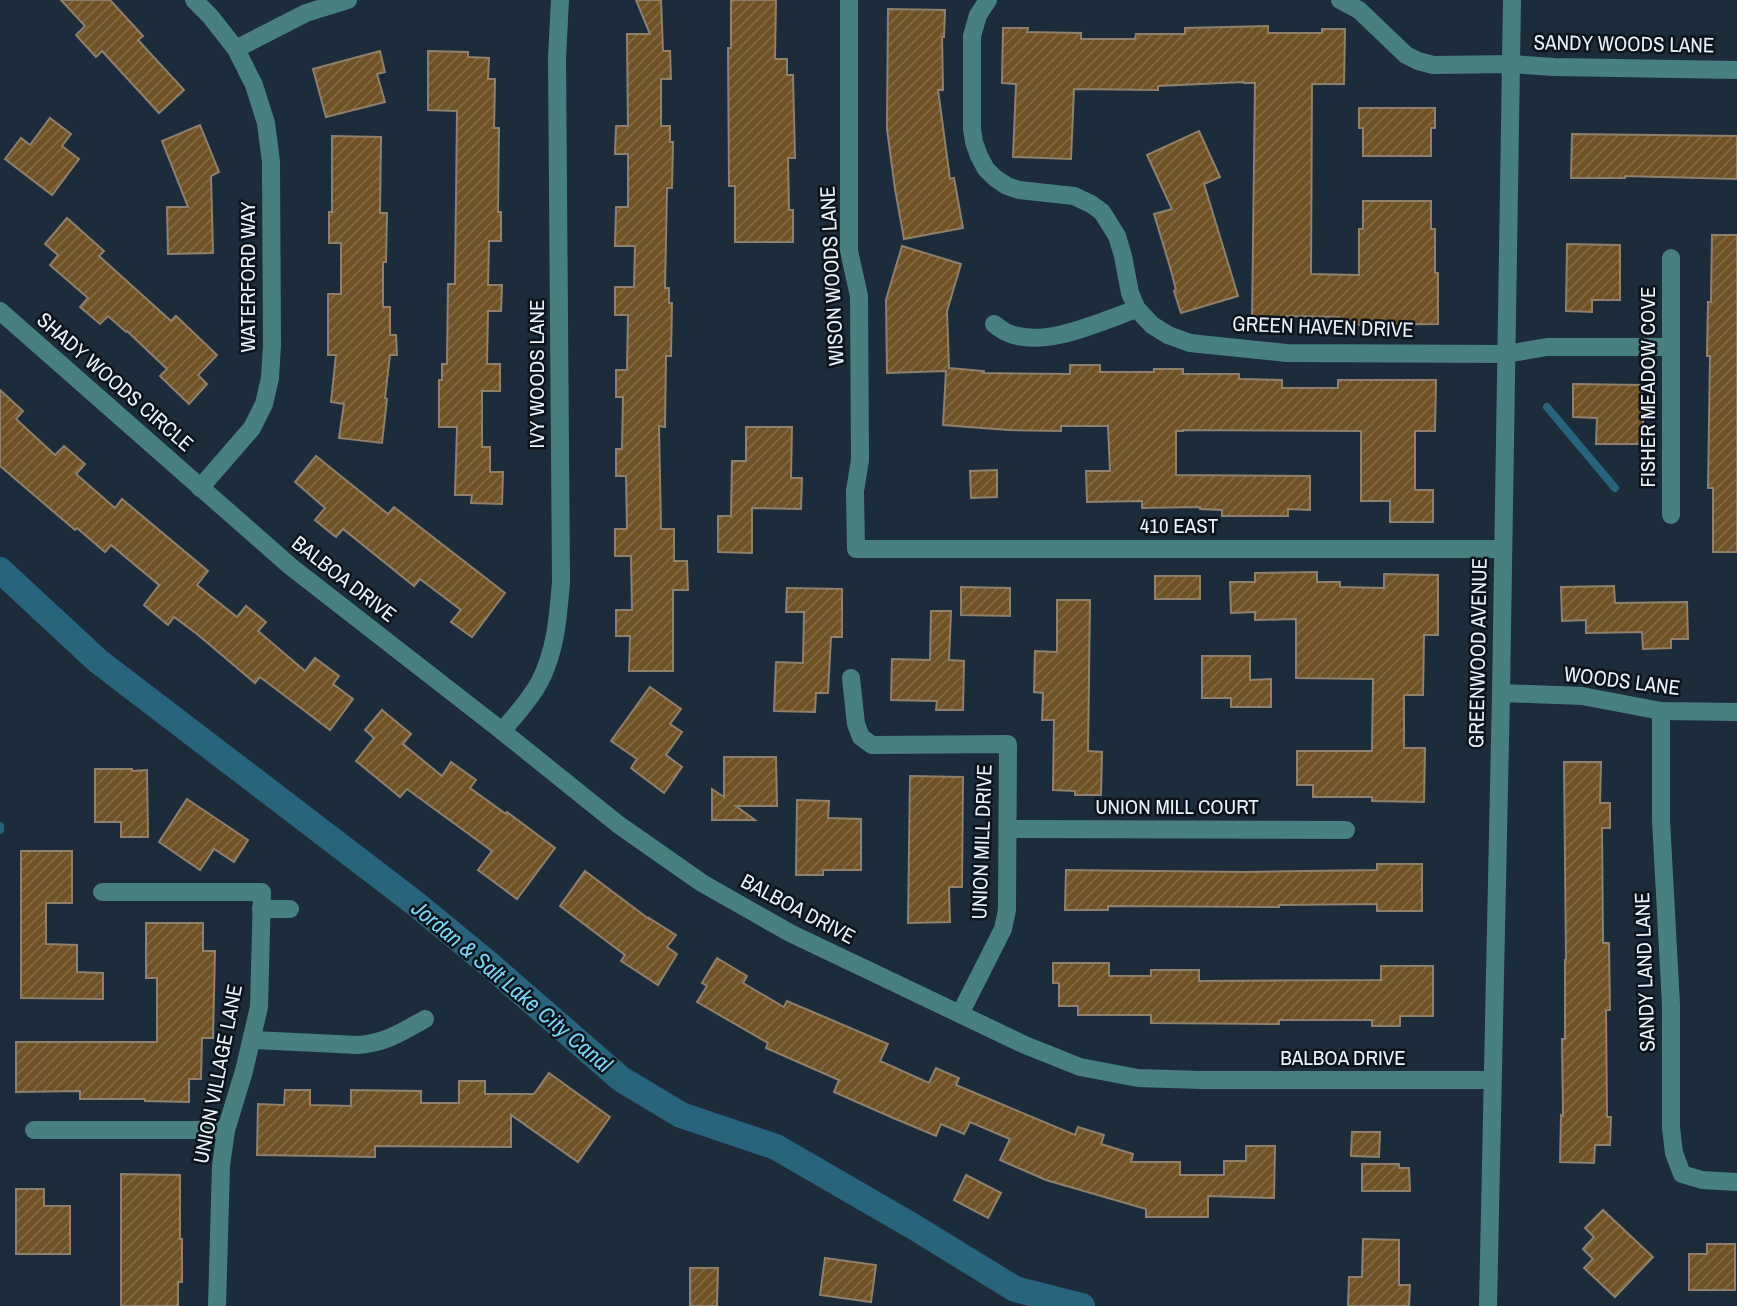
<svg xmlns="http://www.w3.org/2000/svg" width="1737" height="1306" font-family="'Archivo Narrow',sans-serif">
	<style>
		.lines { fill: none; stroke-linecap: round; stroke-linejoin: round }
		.stream { stroke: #28647b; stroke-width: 8 }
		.canal { stroke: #28647b; stroke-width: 26 }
		.building { fill: url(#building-hatch); stroke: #8f806d; stroke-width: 2 }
		.minor { stroke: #48807f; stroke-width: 18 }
		.labels { text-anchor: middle; stroke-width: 5; stroke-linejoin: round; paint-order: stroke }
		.street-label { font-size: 21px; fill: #e8f2fc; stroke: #0d131a }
		.water-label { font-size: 23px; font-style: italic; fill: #7ad5fb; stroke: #0d131a }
	</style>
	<defs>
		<pattern id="building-hatch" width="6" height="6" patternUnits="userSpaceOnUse" patternTransform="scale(1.75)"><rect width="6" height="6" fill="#6f5126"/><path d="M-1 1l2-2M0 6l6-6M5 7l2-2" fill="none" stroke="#846a46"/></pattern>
	</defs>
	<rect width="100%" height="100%" fill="#1c2c3a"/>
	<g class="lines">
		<g class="stream">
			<polyline points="1547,407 1615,488"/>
			<polyline points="0,830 0,826"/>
		</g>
		<polyline class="canal" points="0,570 98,661 416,904 490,965 621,1079 681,1115 776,1147 914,1227 1015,1289 1082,1306"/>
	</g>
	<g class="building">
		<polygon points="61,0 110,0 143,36 138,40 184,90 159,113 102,51 96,57 76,35 85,26"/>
		<polygon points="636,0 661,0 663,51 670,51 671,79 661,79 661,126 670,126 670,142 673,142 672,188 667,188 665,288 669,288 669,303 672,303 671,356 666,356 665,427 659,426 661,529 674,529 674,561 687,561 688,590 673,590 673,671 629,671 630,636 616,636 616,610 632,610 631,556 615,556 615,529 627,529 626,476 616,476 616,449 622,449 623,397 616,397 616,370 627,370 628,315 615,315 615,287 634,287 635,246 615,246 616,207 628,207 628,154 615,154 616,126 628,126 627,34 650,34"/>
		<polygon points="731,0 776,0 775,59 787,59 787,75 793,75 795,158 788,158 789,210 793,210 793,242 735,242 735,186 729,186 728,48 731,48"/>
		<polygon points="888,9 945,10 944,37 942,37 943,90 938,90 950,179 954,178 963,228 904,239 895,189 887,129"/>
		<polygon points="1268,26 1268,33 1322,33 1322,29 1345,29 1344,84 1312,84 1311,274 1359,275 1359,229 1363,229 1363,201 1431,201 1431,229 1435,229 1435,273 1438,273 1438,324 1338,325 1339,317 1286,316 1286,322 1252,321 1255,83 1244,83 1244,82 1158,86 1158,90 1074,89 1071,159 1013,157 1016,84 1002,83 1003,28 1028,28 1027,32 1081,33 1081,39 1135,39 1136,34 1185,34 1185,28"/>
		<polygon points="380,51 385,72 377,74 385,102 326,117 313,69"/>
		<polygon points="428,51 468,52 468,57 489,58 488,79 495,79 494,128 499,128 498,212 501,212 501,241 489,241 488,285 502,285 501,311 488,311 487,364 500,364 500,391 482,391 482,447 490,447 490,472 503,472 502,504 471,503 472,495 455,495 457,427 439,427 439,380 442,380 442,364 447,364 448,284 455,284 457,111 428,110"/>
		<polygon points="1359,108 1435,108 1435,128 1431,128 1431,156 1363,156 1363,128 1359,128"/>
		<polygon points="50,118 71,134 62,146 79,159 52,195 5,159 21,138 30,145"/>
		<polygon points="200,125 219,172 211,176 213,253 168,254 167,207 188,207 162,141"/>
		<polygon points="1199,131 1220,177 1204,184 1238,296 1181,313 1174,291 1176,290 1170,267 1154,214 1172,209 1147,155"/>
		<polygon points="1572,134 1737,136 1737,179 1625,176 1625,178 1571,178"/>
		<polygon points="332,136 381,137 380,213 387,213 386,262 383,262 383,307 390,307 390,335 396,335 397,355 390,355 385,398 387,399 382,443 339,438 344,404 331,402 336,355 328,355 328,294 341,294 341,243 329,243 329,212 332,212"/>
		<polygon points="67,218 104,251 99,256 171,321 176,316 217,355 198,375 207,384 189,404 160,376 167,369 127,331 126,332 108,316 100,324 80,307 88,298 50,265 58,255 45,244"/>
		<polygon points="1712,235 1737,235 1737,552 1713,552 1713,488 1708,488 1710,356 1707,356 1708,302 1711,302"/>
		<polygon points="1567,244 1620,245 1620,300 1592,300 1592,312 1566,311"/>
		<polygon points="902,246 961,264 947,311 949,368 984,371 983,373 1070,374 1070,365 1100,365 1100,372 1154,372 1154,369 1183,369 1183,374 1239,374 1239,379 1282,380 1282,388 1338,388 1338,380 1436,380 1435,431 1415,431 1415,490 1433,490 1433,522 1390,522 1390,501 1361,501 1361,431 1183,430 1183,431 1176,431 1176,475 1310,476 1310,510 1288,509 1288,516 1222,516 1222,510 1200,509 1200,507 1142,508 1142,501 1087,502 1086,471 1110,471 1108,426 1061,426 1061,431 1009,430 943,425 946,371 887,373 886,300"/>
		<polygon points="1573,384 1643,385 1643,444 1596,444 1597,418 1573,417"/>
		<polygon points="0,390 23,411 16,419 55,455 64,446 85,464 76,474 115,508 122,499 208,571 197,585 237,617 246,606 266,622 258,631 305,671 315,658 339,676 333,684 353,699 330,730 260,677 255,683 197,634 174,617 168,625 144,605 159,585 111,545 105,552 77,528 75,530 0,466"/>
		<polygon points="746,427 792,427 791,478 802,478 801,509 752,508 752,553 718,552 718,516 731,516 732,461 746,461"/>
		<polygon points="316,456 388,514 394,507 505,593 472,637 451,622 461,610 420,579 414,586 343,529 336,537 315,520 325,508 295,482"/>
		<polygon points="997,470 997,497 971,498 970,471"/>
		<polygon points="1317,572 1317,582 1340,582 1340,587 1384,588 1384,574 1438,575 1438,635 1424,635 1423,695 1404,695 1404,748 1425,748 1424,802 1372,801 1372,797 1313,797 1313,785 1297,785 1297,751 1372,751 1373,679 1296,678 1296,619 1255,620 1255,612 1231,613 1230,582 1255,582 1255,573"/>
		<rect x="1155" y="576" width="45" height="23"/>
		<polygon points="1614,586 1615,603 1687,602 1688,639 1671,639 1671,648 1643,649 1642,632 1586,633 1586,620 1562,621 1561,587"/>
		<polygon points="961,587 1010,588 1010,616 961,615"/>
		<polygon points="787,588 842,589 842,637 831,637 828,693 816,693 815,712 774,711 776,662 803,663 804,612 786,612"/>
		<polygon points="1057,600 1090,600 1088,751 1102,752 1101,795 1075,795 1075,791 1053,790 1054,720 1042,720 1043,693 1034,692 1035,651 1057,652"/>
		<polygon points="931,611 951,611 949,660 964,661 963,710 936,710 937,701 891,700 892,659 930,660"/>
		<polygon points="1202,656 1250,656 1250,680 1271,679 1271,707 1231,707 1231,698 1202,698"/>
		<polygon points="650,687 681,709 670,724 682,732 666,755 682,767 664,793 631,768 637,759 611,741"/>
		<polygon points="382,710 411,734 403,744 442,776 451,762 476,780 470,788 506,814 507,812 555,848 517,899 478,870 492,851 407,789 400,797 356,761 374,738 365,730"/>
		<polygon points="724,757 776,757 777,806 736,806 755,820 712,820 712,789 724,797"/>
		<polygon points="1564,762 1601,762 1600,803 1610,803 1610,828 1602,828 1603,943 1609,943 1610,1010 1606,1010 1607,1117 1611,1117 1610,1145 1595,1145 1594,1163 1560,1162 1561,1115 1563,1116 1562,1039 1565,1039 1565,960 1566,960"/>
		<polygon points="95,769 132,769 132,771 147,770 148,837 121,837 121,822 95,822"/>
		<polygon points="910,776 963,777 962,887 949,887 950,922 908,923"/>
		<polygon points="187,799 248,840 234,862 214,849 200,870 159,842"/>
		<polygon points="797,800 829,801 828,818 861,819 861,870 823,870 823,875 796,875"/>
		<polygon points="21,851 72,851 72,903 46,903 46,944 77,945 77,972 103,973 103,999 21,998"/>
		<polygon points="1377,864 1422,864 1422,911 1377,911 1377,904 1279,905 1279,907 1108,906 1108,910 1065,910 1066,870 1245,872 1377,870"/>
		<polygon points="585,871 649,919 649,918 676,935 667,947 677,954 658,985 621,961 625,955 560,906"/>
		<polygon points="146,923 203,923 203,951 215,951 213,1038 202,1038 201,1079 189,1079 189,1102 145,1101 145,1099 80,1099 80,1091 16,1092 16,1042 157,1042 157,978 146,978"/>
		<polygon points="717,958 747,976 743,983 784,1007 787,1001 888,1044 880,1061 929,1083 936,1068 959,1078 956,1085 1075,1135 1078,1127 1104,1135 1101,1144 1133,1154 1131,1162 1180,1162 1180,1175 1224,1175 1224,1161 1246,1161 1246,1146 1275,1146 1274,1198 1208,1196 1208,1217 1146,1217 1146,1209 1046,1180 1000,1160 1010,1139 970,1122 964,1134 941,1124 936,1136 891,1117 834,1092 839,1080 766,1048 768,1043 697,1002 707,986 702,983"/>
		<polygon points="1053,963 1109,963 1109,976 1151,976 1151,970 1199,970 1199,981 1381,980 1381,966 1433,966 1433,1016 1400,1016 1400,1026 1372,1026 1372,1020 1279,1020 1279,1024 1151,1023 1151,1015 1078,1015 1078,1006 1059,1006 1059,983 1053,983"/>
		<polygon points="549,1073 610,1117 578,1162 511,1115 511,1147 375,1146 375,1157 257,1155 258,1104 284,1105 285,1090 310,1090 310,1105 351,1106 351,1090 421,1091 421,1103 459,1103 459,1081 485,1081 485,1094 534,1094"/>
		<polygon points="1352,1132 1380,1132 1379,1157 1351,1156"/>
		<polygon points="1362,1164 1399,1164 1399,1168 1409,1168 1410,1191 1362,1191"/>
		<polygon points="121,1174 180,1175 180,1239 182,1239 182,1282 178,1282 178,1306 121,1306"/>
		<polygon points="966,1175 1001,1193 988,1218 954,1200"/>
		<polygon points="16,1189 44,1189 44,1206 70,1206 70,1254 16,1254"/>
		<polygon points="1603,1210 1653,1257 1615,1297 1584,1268 1593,1259 1583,1249 1594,1237 1585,1228"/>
		<polygon points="1363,1239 1399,1240 1399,1285 1410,1285 1409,1306 1348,1306 1349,1277 1362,1277"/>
		<polygon points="1707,1244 1735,1244 1735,1290 1689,1290 1689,1254 1707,1254"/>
		<polygon points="825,1258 876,1265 871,1302 820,1295"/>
		<polygon points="690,1268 718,1268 717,1306 690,1306"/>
	</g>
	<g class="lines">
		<g class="minor">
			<polyline points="194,0 210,16 236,49 254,85 266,123 271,162 272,345 270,378 264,404 252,428 200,488"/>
			<polyline points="849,0 849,251 859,296 860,460 855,491 856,549 1502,549"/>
			<polyline points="988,0 978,15 972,36 972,129 974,142 979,156 986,169 995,178 1007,186 1019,190 1074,196 1091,204 1102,212 1117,236 1123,256 1130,293 1137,309 1152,325 1168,335 1190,343 1287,353 1506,354 1547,347 1671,347"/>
			<polyline points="1340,0 1359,10 1406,55 1418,61 1433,65 1511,64 1554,67 1737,70"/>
			<polyline points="236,49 306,13 348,0"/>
			<polyline points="1671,258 1671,515"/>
			<polyline points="0,311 290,566 502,731 619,825 702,883 790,933 1025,1045 1080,1067 1138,1078 1200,1080 1492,1080"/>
			<path d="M994,324C998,327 1003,331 1008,333C1045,349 1101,321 1137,309"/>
			<polyline points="851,678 856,724 861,737 872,745 1008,744 1007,910 1003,929 960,1014"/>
			<polyline points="1501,693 1582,696 1661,711 1737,712"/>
			<polyline points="1661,711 1661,820 1671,1005 1671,1128 1674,1153 1682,1174 1702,1180 1737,1182"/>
			<path d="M502,731C515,716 529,701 539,683C556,651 558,617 561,582L557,58L560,0"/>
			<polyline points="1008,829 1346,830"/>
			<polyline points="102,892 262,892 259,1007 244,1071 226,1130 221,1166 217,1306"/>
			<polyline points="261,909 290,909"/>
			<path d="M252,1040L358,1045C385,1043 402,1032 425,1019"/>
			<polyline points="34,1130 226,1130"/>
			<polyline points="1488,1306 1501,693 1512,0"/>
		</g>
	</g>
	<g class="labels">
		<g class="street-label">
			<text transform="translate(1624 44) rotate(1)" y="7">SANDY WOODS LANE</text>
			<text transform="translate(832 276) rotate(-93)" y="7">WISON WOODS LANE</text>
			<text transform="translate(248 277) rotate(-90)" y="7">WATERFORD WAY</text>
			<text transform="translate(1323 327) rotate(2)" y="7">GREEN HAVEN DRIVE</text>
			<text transform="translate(537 374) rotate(-90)" y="7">IVY WOODS LANE</text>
			<text transform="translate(115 382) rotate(41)" y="7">SHADY WOODS CIRCLE</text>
			<text transform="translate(1648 387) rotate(-90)" y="7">FISHER MEADOW COVE</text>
			<text x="1179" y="533">410 EAST</text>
			<text transform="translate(344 579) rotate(38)" y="7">BALBOA DRIVE</text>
			<text transform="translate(1478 653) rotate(-89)" y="7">GREENWOOD AVENUE</text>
			<text transform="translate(1622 681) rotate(7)" y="7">WOODS LANE</text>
			<text x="1177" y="814">UNION MILL COURT</text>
			<text transform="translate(982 842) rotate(-88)" y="7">UNION MILL DRIVE</text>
			<text transform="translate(798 909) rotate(28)" y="7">BALBOA DRIVE</text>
			<text transform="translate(1645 972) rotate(-92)" y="7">SANDY LAND LANE</text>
			<text x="1343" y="1065">BALBOA DRIVE</text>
			<text transform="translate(218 1074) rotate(-79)" y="7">UNION VILLAGE LANE</text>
		</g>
		<g class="water-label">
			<text transform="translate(512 986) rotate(40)" y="8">Jordan &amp; Salt Lake City Canal</text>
		</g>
	</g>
</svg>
